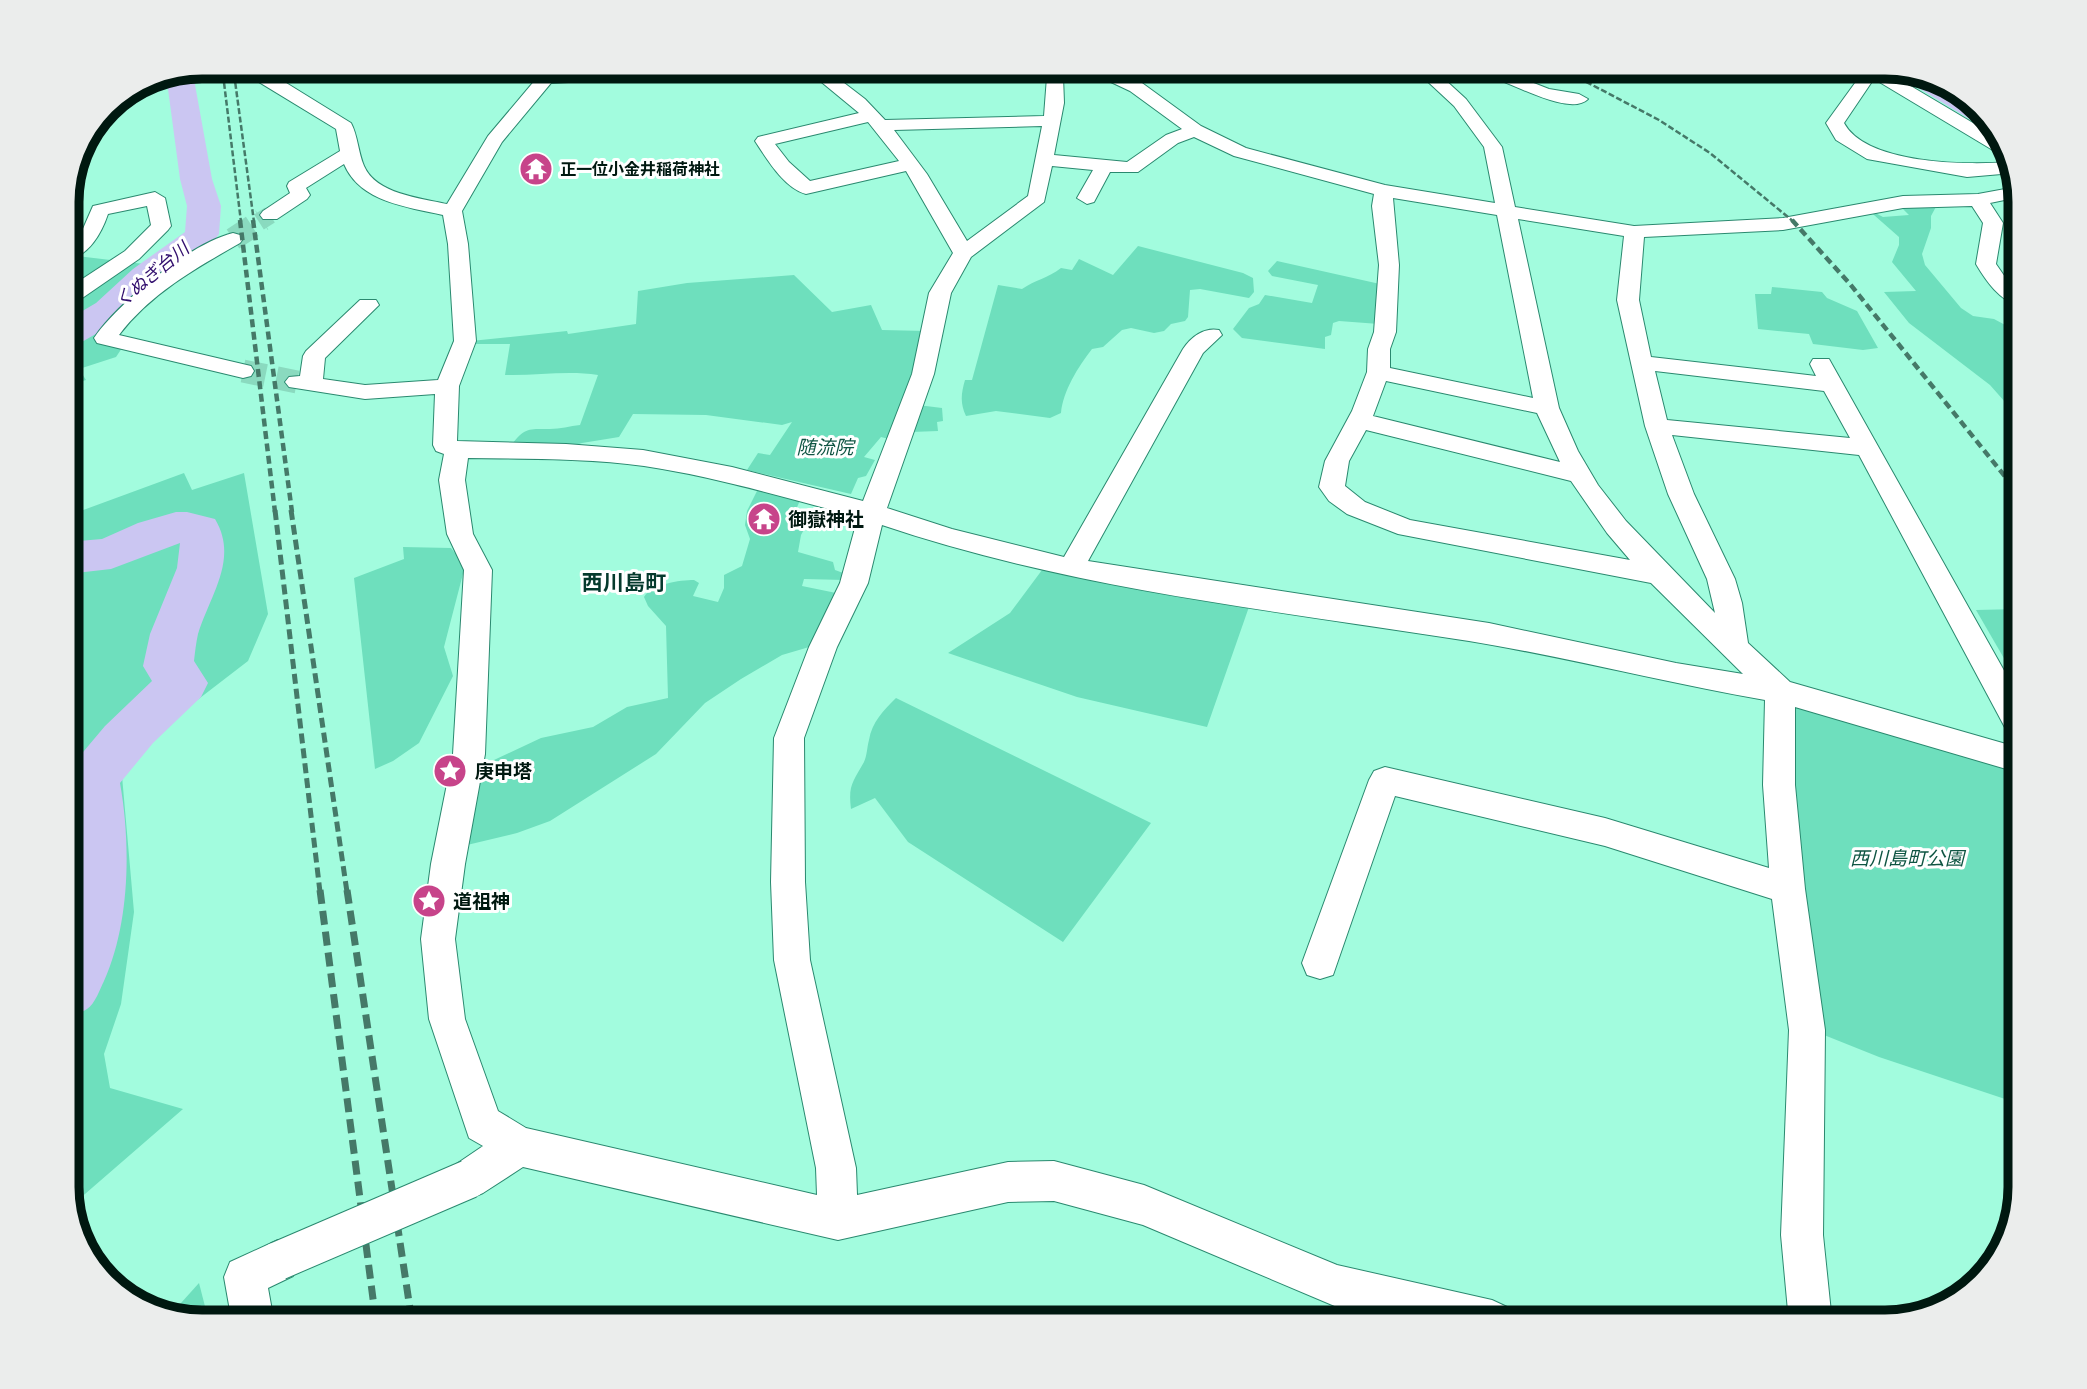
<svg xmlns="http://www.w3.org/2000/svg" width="2087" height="1389" font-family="'Libre Baskerville','Noto Sans JP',serif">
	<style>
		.green { fill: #6edfbd }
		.water { fill: #cbc6f2 }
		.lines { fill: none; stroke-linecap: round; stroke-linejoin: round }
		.river { fill: #cbc6f2; fill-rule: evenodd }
		.minor-tunnel-far1 { stroke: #8adabf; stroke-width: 18; stroke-dasharray: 18 9; stroke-linecap: butt }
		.minor-tunnel { stroke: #8adabf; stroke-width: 23; stroke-dasharray: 23 11; stroke-linecap: butt }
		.minor-casing { stroke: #2a896f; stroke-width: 2 }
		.minor { fill: #fff; fill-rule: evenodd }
		.rail-far3 { stroke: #457968; stroke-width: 2.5; stroke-dasharray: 6 2.5; stroke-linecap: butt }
		.rail-far2 { stroke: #457968; stroke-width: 4.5; stroke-dasharray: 8 4.5; stroke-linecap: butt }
		.rail-far1 { stroke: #457968; stroke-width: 5; stroke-dasharray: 10 5; stroke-linecap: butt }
		.rail { stroke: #457968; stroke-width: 7; stroke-dasharray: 14 7; stroke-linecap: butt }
		.minor-bridge-casing { stroke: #2a896f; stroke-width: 40; stroke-linecap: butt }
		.minor-bridge { stroke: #fff; stroke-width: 38 }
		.labels { text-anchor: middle; stroke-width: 6; stroke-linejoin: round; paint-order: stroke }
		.far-poi-label { font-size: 16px; font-weight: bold; fill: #001810; stroke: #fff; text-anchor: start }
		.far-water-label { font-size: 18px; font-style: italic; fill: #310e6d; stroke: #fff }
		.park-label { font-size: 19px; font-style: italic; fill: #0f5543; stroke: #fff }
		.poi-label { font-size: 19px; font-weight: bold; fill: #001810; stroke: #fff; text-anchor: start }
		.neighbourhood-label { font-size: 21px; font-weight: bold; fill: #053a2d; stroke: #fff }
		.rim { fill: none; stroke: #001810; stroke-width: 9 }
	</style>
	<rect width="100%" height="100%" fill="#a2fcde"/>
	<g class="green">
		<polygon points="1938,203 1931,216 1931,228 1922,254 1925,265 1961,308 1973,316 1994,319 2020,333 2020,419 1990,385 1909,323 1884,292 1916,291 1892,262 1899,245 1899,237 1866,208 1883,217 1909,215 1900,206"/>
		<path d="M1138,246L1243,273L1253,278L1254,292L1249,298L1200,289L1190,290L1188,317L1185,321L1171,324L1164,331L1154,333L1131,328L1122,330L1103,347L1092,349C1078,367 1063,391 1061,413L1050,418L996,411L966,416C960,403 961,394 965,380H972L998,285L1022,289C1035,280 1048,278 1061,268L1072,270L1079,259L1113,275Z"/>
		<polygon points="77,256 169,267 116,308 95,337 124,345 116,357 79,369 86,380 67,386 67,257"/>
		<polygon points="1277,261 1380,284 1379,324 1339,321 1333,323 1331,335 1325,337 1325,349 1242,338 1233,329 1249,308 1259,304 1265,295 1312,303 1318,285 1272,276 1268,271"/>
		<path d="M794,275L832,312L871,305L882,330L926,331L893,440L881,437L864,457L875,460L866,476L858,478L851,494L747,470L758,453L770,455L792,422L782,425L706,415L633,414L619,437L582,443L567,448L510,447C524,427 529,429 550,429C560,429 570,426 580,425L598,375C567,370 536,376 505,375L510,344H472L471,341L567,331L568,334L636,324L638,291L687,283Z"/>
		<polygon points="1772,287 1822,292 1827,298 1857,311 1878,348 1863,350 1813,344 1809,334 1758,329 1755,294 1771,294"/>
		<polygon points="918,405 942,408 943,421 937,422 938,431 911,432"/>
		<polygon points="184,473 192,490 244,473 268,614 248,661 144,741 122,776 134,912 121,1004 104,1054 110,1088 183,1109 70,1207 67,1196 67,516"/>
		<path d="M759,487L801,498L795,512L812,515L801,535L798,552L833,562L835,570L846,574L844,580L804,579L802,586L841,594L816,645L782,655L741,679L705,703L656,754L550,821L517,833L467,845L476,773L494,760L541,738L593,727L627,707L668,698L666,626L648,606L644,597C651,584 680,580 694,580L699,583L693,596L718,602L724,588V575L742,566L750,539L745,525L747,511Z"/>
		<polygon points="403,547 451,548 465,566 444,647 453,676 419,743 393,761 375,769 354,578 404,559"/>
		<polygon points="1042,570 1250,604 1207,727 1077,697 948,653 1010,613"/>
		<polygon points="2020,609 2020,686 1976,610"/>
		<path d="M896,698L1151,823L1063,942L908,842L875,798L851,809C848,785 853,782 864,762C867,756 867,747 869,740C872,722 883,711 896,698Z"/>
		<polygon points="1805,705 2020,766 2020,1104 1879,1057 1814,1031 1795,882 1794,709"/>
		<polygon points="199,1283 209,1322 172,1313"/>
	</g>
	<polygon class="water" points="1884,67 1952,87 1964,93 2003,135 2004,140"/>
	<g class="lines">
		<g class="river">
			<polygon points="192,68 212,179 221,206 219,234 204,253 159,285 122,319 80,343 67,346 67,320 96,303 133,269 185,232 187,206 180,179 166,74"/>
			<path d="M176,512H187L215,519C239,559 210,595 198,634C196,643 195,652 194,661L208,683L201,697L153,743L120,783C131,845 130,923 104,981C100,989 95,1004 87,1009C82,1013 73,1014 67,1017L70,810L67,777L73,764L105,726L152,681L143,666L150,634L177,568L180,543L111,569L67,574V542L102,539L138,523Z"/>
		</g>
		<polyline class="minor-tunnel-far1" points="259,222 270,215"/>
		<g class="minor-tunnel">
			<polyline points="233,239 262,220"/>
			<polyline points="243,371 297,382"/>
		</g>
		<defs>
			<g id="minor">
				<path d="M246,66H262L271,74L293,66H318L283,81L351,123C358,136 358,152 364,166C376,194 420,198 447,204L488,136L547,66H564L559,72L661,66H764L756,71L551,83L502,142L462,211L468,244L476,341L459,386L457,441L566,444L643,450L732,467L863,501L912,374L929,293L953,253L906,171L806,194C784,188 767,159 755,141L758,137L859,113L802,66H822L865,99L885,120L1044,116L1047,77L1031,78L988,69L986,66H1125L1124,71L1118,73L1142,83L1201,126L1246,148L1385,185L1495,203L1484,147L1454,106L1411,66H1430L1466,99L1502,147L1515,207L1634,226L1783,218L1903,196L1978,194L2016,187L2019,197L1990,203L2003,223L1996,264L2005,277L2020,290V306C2000,301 1986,281 1976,264L1983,223L1972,206L1903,208L1783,230L1644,237L1639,300L1651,357L1816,376L1810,364L1813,359H1829L2020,699V738L2009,735L1859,455L1672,435L1694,494L1735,579L1742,603L1748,643L1790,682L2020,748V773L1795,707V785L1805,889L1825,1030L1823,1235L1832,1322H1789L1781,1235L1789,1030L1772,899L1605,846L1395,796L1333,975L1320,979L1307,975L1302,963L1369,780L1374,771L1385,767L1605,818L1769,868L1763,785L1765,700C1665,683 1568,657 1469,641C1272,610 1071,589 882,525L868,583L837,647L804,738L805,882L810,960L856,1168L857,1195L1008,1162L1054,1161L1144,1185L1337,1265L1492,1300L1507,1307L1513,1322H1402L1337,1307L1143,1225L1054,1201L1008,1202L838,1240L523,1167L483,1193L469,1199L455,1193L449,1179L455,1165L483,1146L469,1138L429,1019L421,939L431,864L453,754L464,570L447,534L439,480L444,454L436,451L433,445L435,394L365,399L289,387L285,382L289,377L300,376L303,356L306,351L360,300H376L379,305L325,358L323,379L365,385L438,380L454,341L448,244L443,215C407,207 360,202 344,164L306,188L310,195L307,199L277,219H263L260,215L263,211L290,193L287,186L289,182L340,151L336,129L249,76ZM1094,74L1130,91L1182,129L1166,135L1127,162L1054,155L1064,103L1063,76ZM868,122L899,161L810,181L789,162L775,144ZM1042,126L1028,196L967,241L927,174L894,130ZM1194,137L1234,156L1374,194L1372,206L1379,265L1374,332L1368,349L1367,372L1352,411L1325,461L1319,487L1329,501L1347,514L1398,534L1651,583L1743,674L1676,663L1489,623L1088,561L1203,353L1222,335L1219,330C1204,327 1191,337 1183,349L1064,557L952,529L887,508L934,374L951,293L971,257L1044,202L1052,166L1093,170L1077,198L1087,204L1094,202L1110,172H1138L1178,143ZM1393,198L1497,215L1533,398L1390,368V349L1396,332L1399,265ZM1518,219L1624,236L1617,300L1645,426L1668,494L1707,579L1715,613L1626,521L1598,485L1578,451L1559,408ZM1655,371L1824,391L1850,438L1667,420ZM1386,381L1537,413L1560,462L1373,416ZM1366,430L1571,481L1607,533L1630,560L1410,520L1365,502L1345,486L1349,461ZM468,458C526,459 586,458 644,466C717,477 787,498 858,517L840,583L809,647L774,738L771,882L774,960L816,1168L817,1195L526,1128L498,1111L465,1019L455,939L465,864L485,754L492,570L473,534L465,480Z"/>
				<polygon points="1297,66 1313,66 1317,76 1315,80 1303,80"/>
				<path d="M1439,66L1498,69L1549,89L1579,94L1588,99C1570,117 1513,83 1493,78C1477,74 1451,77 1439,66Z"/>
				<path d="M1856,66H1877L2005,142L2008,156L2001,155L1871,77V83L1844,123C1867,165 1968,165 2010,162L2013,173L1967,177L1867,159L1836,140L1826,123L1855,83L1854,74L1859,70Z"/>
				<path d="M155,192L165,198L171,226L168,230L139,259L75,303L67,304V289L125,251L151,225L147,206L108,214C102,232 89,257 67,259V244L82,231L93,206Z"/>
				<path d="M233,233L240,235L243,239L240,243C196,268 150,294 119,335L251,366L254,371L251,376L243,378L97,343L94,338C118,303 191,243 233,233Z"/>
				<polygon points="278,1240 293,1246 299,1261 293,1276 268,1288 274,1322 232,1322 224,1277 230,1262"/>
			</g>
		</defs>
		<use href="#minor" class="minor-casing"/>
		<use href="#minor" class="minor"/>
		<g class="rail-far3">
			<polyline points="222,66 241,222"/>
			<polyline points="233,66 254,222"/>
			<polyline points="1556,66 1659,120 1710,153 1794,222"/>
		</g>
		<g class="rail-far2">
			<polyline points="240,220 275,512"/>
			<polyline points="253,220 292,512"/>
			<polyline points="1792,220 1850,284 2020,495"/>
		</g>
		<g class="rail-far1">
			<polyline points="275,510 320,892"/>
			<polyline points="291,510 347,892"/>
		</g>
		<g class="rail">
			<polyline points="320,890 376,1322"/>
			<polyline points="347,890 412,1322"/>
		</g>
		<defs>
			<polyline id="minor-bridge" points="278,1261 469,1179"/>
		</defs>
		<use href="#minor-bridge" class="minor-bridge-casing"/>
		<use href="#minor-bridge" class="minor-bridge"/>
	</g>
	<defs>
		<symbol id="temple-disc" viewBox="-11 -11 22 22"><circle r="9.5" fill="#c7448a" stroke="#fff"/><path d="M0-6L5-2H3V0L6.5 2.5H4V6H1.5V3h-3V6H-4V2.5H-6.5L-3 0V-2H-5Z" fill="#fff"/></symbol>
		<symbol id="sight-disc" viewBox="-11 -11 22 22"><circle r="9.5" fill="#c7448a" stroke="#fff"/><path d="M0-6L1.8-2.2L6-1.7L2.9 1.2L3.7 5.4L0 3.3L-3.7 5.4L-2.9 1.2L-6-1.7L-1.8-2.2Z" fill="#fff"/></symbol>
	</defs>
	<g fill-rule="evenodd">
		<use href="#temple-disc" x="517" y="150" width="38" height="38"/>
		<use href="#temple-disc" x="745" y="500" width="38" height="38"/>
		<use href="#sight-disc" x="431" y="752" width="38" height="38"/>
		<use href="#sight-disc" x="410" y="882" width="38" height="38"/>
	</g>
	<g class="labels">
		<g class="far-poi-label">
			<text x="560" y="175">正一位小金井稲荷神社</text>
		</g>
		<g class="far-water-label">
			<text transform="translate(152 275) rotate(-40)" y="6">くぬぎ台川</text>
		</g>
		<g class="park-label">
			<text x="825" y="454">随流院</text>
			<text x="1907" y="865">西川島町公園</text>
		</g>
		<g class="poi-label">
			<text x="788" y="526">御嶽神社</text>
			<text x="475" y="778">庚申塔</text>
			<text x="453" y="908">道祖神</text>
		</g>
		<g class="neighbourhood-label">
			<text x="624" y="590">西川島町</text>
		</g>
	</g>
	<path d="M0 0H2087V1389H0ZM202 79H1885A123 123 0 0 1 2008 202V1187A123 123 0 0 1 1885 1310H202A123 123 0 0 1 79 1187V202A123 123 0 0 1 202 79Z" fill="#ebedec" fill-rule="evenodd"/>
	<path class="rim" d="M202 79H1885A123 123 0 0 1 2008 202V1187A123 123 0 0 1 1885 1310H202A123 123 0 0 1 79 1187V202A123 123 0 0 1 202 79Z"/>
</svg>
